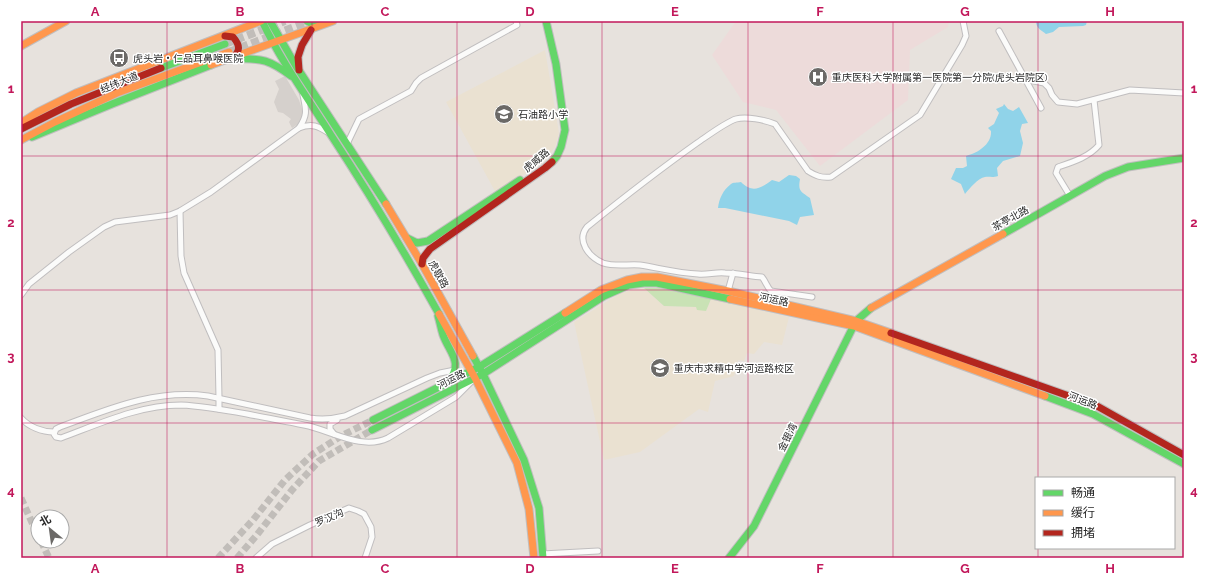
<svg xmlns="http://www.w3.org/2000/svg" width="1205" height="579" font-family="Raleway,'Noto Sans SC',sans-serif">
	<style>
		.education { fill: #eae1d1 }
		.medical { fill: #eddbda }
		.green { fill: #c9e2b5 }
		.plaza { fill: #d5d0cc }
		.water { fill: #90d3e9 }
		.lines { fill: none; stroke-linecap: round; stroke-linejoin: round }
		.secondary-tunnel { stroke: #c1bdb9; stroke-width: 7; stroke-dasharray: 7 3.5; stroke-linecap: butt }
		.primary-tunnel { stroke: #c1bdb9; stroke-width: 8; stroke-dasharray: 8 4; stroke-linecap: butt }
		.street-casing { stroke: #c0bebf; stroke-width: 7 }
		.fast-casing { stroke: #c0bebf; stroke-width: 9 }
		.slow-casing { stroke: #c0bebf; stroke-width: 9 }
		.jam-casing { stroke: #c0bebf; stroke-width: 9 }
		.street { stroke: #fbfbfa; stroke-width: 5 }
		.fast { stroke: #63d668; stroke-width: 7 }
		.slow { stroke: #ff974d; stroke-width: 7 }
		.jam { stroke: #b3261e; stroke-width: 7 }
		.grid { fill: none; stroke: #c2185b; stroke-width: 1; stroke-opacity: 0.55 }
		.labels { text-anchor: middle; stroke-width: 3; stroke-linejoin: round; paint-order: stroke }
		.poi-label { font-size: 10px; fill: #282828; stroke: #fff; text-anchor: start }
		.street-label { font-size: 10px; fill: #282828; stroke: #fff }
		.neatline { fill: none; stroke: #c2185b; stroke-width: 1.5 }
		.grid-label { font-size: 13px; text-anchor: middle; font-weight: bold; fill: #c2185b }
	</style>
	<rect width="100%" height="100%" fill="#e7e2dd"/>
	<g class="education">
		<polygon points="545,50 558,127 559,133 555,147 543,162 496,193 446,102"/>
		<polygon points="644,288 664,306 697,307 706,311 711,299 789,317 782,345 764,342 754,354 747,353 744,361 738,360 734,376 715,381 708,412 699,409 640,452 604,460 574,322 619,294 631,290"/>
	</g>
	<polygon class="medical" points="736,21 949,21 948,27 910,50 908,100 820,166 776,110 743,102 712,55"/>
	<polygon class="green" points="644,288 659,288 711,299 706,311 697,310 696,307 664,306"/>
	<polygon class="plaza" points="285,76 299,100 303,112 302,119 298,124 292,128 289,122 291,119 283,113 278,112 274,102 279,89 275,81"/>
	<g class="water">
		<path d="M1036,21H1087L1086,25L1083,26L1059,27L1053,32L1046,34C1041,30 1036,28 1036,21Z"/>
		<path d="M1004,104L1008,109L1013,111L1019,107L1028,123L1022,124L1020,131L1023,143L1020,156L1003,161L997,168L998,176C992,178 989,176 985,177C978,178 970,188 965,194L961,184L951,179L956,168H963L967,166L966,156C978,153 992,144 991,131L988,128L994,124L999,113L996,109L1003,106Z"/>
		<path d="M789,175L796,176L800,179C798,191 800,191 810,198L814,215L800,217L797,225L789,221L725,208H718C719,199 723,190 731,184C733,182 737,183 741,182C752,193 760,189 772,180L779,182Z"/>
	</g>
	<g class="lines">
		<g class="secondary-tunnel">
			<polyline points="21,498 38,536"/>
			<polyline points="41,541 49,558"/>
			<polyline points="218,558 253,520 285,480 313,454 341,436 373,420"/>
			<polyline points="237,558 256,536 292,490 319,461 372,430"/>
		</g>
		<g class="primary-tunnel">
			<polyline points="225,44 285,21"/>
			<polyline points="229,52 310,21"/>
		</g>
		<defs>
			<g id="street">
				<polyline points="999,31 1041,108"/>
				<polyline points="1024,79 1044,83 1049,88 1052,95 1058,102 1077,104 1130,90 1184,93"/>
				<path d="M303,95C306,110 308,115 299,128C312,123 318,126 329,133"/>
				<polyline points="347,144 359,119 411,91 416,83 421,78 517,25 516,21"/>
				<path d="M1070,196L1056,173L1058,167C1073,162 1089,157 1099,145L1094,100"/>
				<polyline points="180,211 181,256 184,273 218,350 219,398 219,409"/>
				<polyline points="728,291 733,273"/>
				<polyline points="21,295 29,284 69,252 104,227 115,222 170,215 180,211 211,192 299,128"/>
				<path d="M812,297L771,291C767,287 766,282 762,277C750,276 737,273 725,273C716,272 707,275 698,274C678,273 659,268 640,265C628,264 615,267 603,263C589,257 576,241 587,227C623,198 659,170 697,143C706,137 726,122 736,119C746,116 765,120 775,124L808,171C816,176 821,178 831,177L920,115L962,45L966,36L963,21"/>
				<path d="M455,370L440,373L427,378L345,416C333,419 323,420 310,418L208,396C154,389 109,409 60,427L56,429L54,434L56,437L61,438C99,424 139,405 181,405C203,406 225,410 247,414C266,418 285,421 304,425C331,430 361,451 388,438L456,397L472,381"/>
				<path d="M21,418C29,427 42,432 54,432"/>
				<polyline points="334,434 330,429 330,424 337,420"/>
				<polyline points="542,554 598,551"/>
				<polyline points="256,558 272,544 310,525 349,508 358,511 364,514 371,527 372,537 365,558"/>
			</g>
			<g id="fast">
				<path d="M262,21C281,61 307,97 331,135C369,193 405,253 439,314"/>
				<polyline points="270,21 296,66 386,204"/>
				<polyline points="307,21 313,24 319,25"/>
				<polyline points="546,21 556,64 565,130 561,147 557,156 552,162"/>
				<path d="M236,59C262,58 270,60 291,76"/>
				<polyline points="161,68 225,44"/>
				<polyline points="32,137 112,104 211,65"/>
				<polyline points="1003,234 1105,176 1128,167 1184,158"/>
				<polyline points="407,238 417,243 428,241 520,180"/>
				<path d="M438,316C440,322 441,329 443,335C450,354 464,362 448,382"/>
				<polyline points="473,356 483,374 524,460 539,508 543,558"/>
				<polyline points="1045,396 1093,414 1184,464"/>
				<polyline points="373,420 479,367 565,313"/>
				<polyline points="372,430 483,374 604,296 629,285 644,283 657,283 730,299"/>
				<polyline points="729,558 754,526 856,321 871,308"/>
			</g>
			<g id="slow">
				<polyline points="21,46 66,21"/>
				<polyline points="211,65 333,21"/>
				<polyline points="21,123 38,112 76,93 261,21"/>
				<polyline points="21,140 55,122 117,93 229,52"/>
				<polyline points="386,204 422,264 473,356"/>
				<polyline points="730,299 854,326 1045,396"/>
				<polyline points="871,308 1003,234"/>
				<polyline points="565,313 601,290 627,280 642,277 657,277 728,291 856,321 891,333"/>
				<polyline points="439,314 475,378 517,463 529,509 534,558"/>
			</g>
			<g id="jam">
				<path d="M225,36L233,37C240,45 241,51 232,58"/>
				<polyline points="299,70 298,57 302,45 311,30"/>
				<polyline points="21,129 71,104 161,68"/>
				<polyline points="422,264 423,258 430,249 545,168 552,162"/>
				<polyline points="891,333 1097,406 1184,455"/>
			</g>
		</defs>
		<use href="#street" class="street-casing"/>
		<use href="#fast" class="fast-casing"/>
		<use href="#slow" class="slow-casing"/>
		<use href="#jam" class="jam-casing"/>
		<use href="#street" class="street"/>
		<use href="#fast" class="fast"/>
		<use href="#slow" class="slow"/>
		<use href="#jam" class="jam"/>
	</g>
	<path class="grid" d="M167,21V558M312,21V558M457,21V558M602,21V558M748,21V558M893,21V558M1038,21V478M21,156H1184M21,290H1184M21,423H1184M1038,548V558"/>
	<defs>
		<symbol id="bus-disc" viewBox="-11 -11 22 22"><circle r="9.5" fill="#6b6967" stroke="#fff"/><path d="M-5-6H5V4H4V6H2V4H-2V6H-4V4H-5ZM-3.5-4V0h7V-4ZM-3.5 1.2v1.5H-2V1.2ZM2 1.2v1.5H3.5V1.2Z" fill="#fff"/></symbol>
		<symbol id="hospital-disc" viewBox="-11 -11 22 22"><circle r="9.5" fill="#6b6967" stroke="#fff"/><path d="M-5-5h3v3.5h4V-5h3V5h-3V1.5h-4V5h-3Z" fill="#fff"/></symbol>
		<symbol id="school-disc" viewBox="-11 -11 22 22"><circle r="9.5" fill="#6b6967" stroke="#fff"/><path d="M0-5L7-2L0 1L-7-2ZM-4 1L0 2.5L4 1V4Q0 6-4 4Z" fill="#fff"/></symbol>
	</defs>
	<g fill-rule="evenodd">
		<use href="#bus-disc" x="108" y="47" width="22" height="22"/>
		<use href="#hospital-disc" x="807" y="66" width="22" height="22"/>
		<use href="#school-disc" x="493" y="103" width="22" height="22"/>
		<use href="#school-disc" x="649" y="357" width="22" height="22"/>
	</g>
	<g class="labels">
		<g class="poi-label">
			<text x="133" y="62">虎头岩‧仁品耳鼻喉医院</text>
			<text x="832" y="81">重庆医科大学附属第一医院第一分院(虎头岩院区)</text>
			<text x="518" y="118">石油路小学</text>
			<text x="674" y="372">重庆市求精中学河运路校区</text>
		</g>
		<g class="street-label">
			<text transform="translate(119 82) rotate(-22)" y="4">经纬大道</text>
			<text transform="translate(536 160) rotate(-40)" y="4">虎威路</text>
			<text transform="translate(1010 218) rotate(-29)" y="4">茶亭北路</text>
			<text transform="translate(439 274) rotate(61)" y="4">虎歇路</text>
			<text transform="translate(774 299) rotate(12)" y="4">河运路</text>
			<text transform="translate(451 379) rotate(-27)" y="4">河运路</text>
			<text transform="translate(1083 400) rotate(21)" y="4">河运路</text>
			<text transform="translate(787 437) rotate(-63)" y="4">金银湾</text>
			<text transform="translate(329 517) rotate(-23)" y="4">罗汉沟</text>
		</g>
	</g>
	<rect width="1205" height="579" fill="none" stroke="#ffffff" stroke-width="44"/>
	<rect x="1035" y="477" width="140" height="72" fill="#ffffff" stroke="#a9a9a9"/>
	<rect x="1043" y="490" width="20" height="6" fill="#63d668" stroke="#a9a9a9"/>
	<text x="1071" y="497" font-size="12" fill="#282828">畅通</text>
	<rect x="1043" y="510" width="20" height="6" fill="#ff974d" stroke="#a9a9a9"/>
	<text x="1071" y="517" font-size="12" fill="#282828">缓行</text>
	<rect x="1043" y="530" width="20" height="6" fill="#b3261e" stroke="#a9a9a9"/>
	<text x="1071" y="537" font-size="12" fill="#282828">拥堵</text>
	<g transform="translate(50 529) rotate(331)"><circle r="19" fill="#ffffff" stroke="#a9a9a9"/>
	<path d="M0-3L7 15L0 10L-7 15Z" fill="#6b6967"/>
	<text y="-6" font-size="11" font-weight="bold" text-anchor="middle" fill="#282828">北</text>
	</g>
	<rect x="22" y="22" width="1161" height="535" class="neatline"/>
	<g class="grid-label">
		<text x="95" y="16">A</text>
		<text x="240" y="16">B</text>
		<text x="385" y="16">C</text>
		<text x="530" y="16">D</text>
		<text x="675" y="16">E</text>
		<text x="820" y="16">F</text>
		<text x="965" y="16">G</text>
		<text x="1110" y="16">H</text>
		<text x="11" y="93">1</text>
		<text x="1194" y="93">1</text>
		<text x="11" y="227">2</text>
		<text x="1194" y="227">2</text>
		<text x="11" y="361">3</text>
		<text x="1194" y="361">3</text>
		<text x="11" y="495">4</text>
		<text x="1194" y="495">4</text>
		<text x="95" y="573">A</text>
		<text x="240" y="573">B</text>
		<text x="385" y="573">C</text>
		<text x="530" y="573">D</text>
		<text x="675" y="573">E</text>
		<text x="820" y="573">F</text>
		<text x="965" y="573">G</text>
		<text x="1110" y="573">H</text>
	</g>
</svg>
